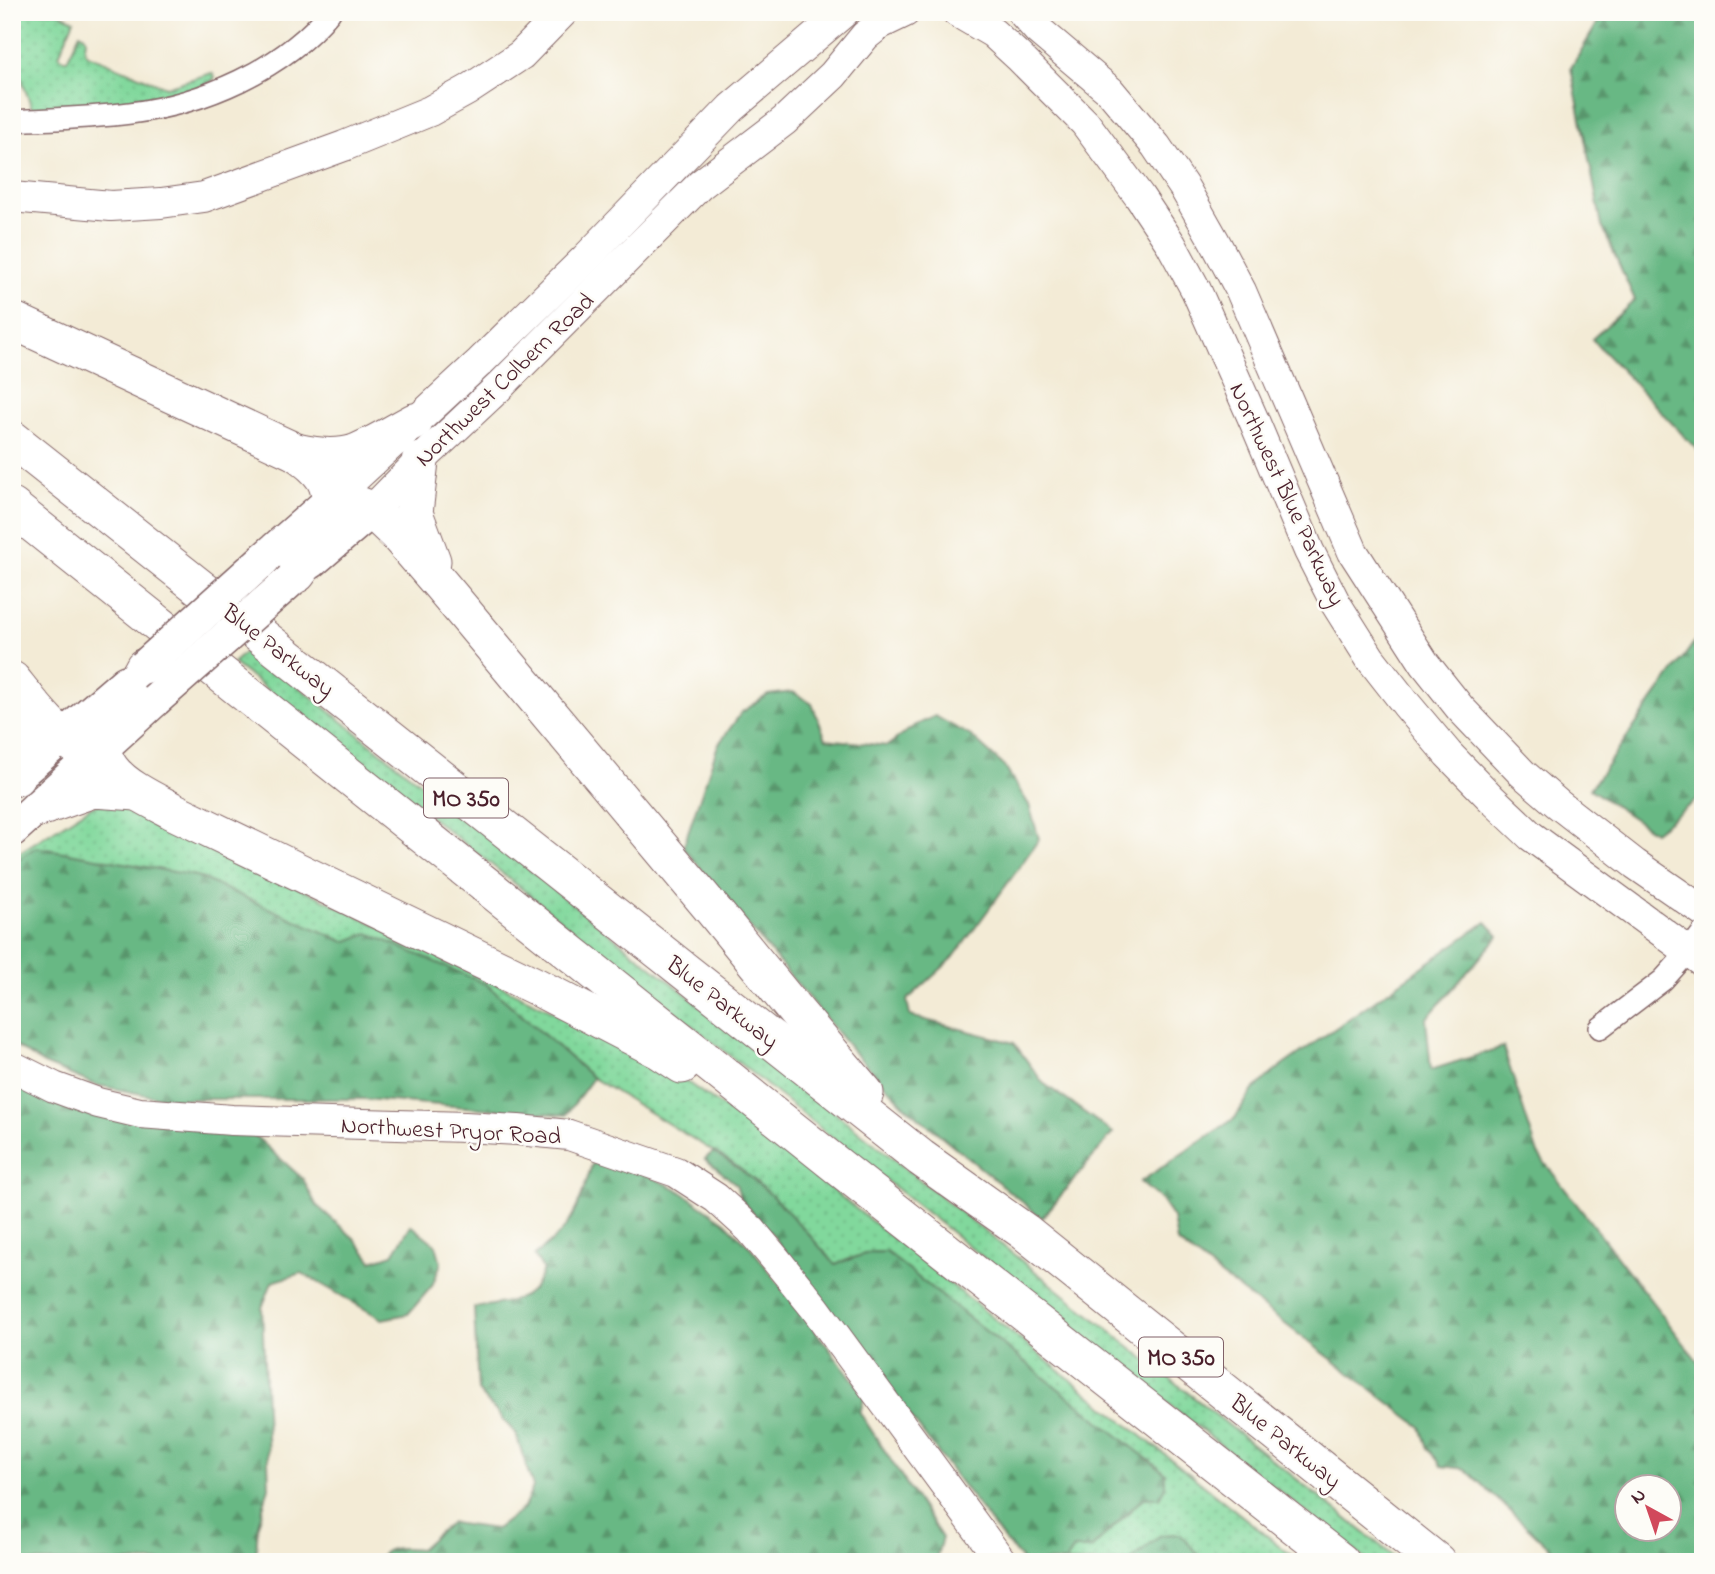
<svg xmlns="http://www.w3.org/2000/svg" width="1715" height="1574" font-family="'Indie Flower',sans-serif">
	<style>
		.grass { fill: url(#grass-dots); stroke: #667c64; stroke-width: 2 }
		.forest { fill: url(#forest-firs); stroke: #596c58; stroke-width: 2; fill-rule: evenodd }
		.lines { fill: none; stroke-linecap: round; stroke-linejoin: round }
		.street-casing { stroke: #856667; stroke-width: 24 }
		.secondary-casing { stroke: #856667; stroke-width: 32 }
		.primary-casing { stroke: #856667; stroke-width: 36 }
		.highway-casing { stroke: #856667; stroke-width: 39 }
		.street { stroke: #fff; stroke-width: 21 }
		.secondary { stroke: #fff; stroke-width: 30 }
		.primary { stroke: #fff; stroke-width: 33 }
		.highway { stroke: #fff; stroke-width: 37 }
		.primary-bridge-casing { stroke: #856667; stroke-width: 36; stroke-linecap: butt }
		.primary-bridge { stroke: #fff; stroke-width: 33 }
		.labels { text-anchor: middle; stroke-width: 5; stroke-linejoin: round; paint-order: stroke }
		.shield { fill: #fdfcf7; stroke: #806168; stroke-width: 2 }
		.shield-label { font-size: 23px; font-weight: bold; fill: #4a1f2b }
		.street-label { font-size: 24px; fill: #4a1f2b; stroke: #fdfcf7 }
	</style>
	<defs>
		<pattern id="grass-dots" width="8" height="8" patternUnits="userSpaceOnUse" patternTransform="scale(1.75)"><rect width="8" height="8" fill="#81d89c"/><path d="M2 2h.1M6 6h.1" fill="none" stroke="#71b987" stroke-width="1.8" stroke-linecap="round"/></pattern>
		<pattern id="forest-firs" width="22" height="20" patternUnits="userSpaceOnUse" patternTransform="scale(1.75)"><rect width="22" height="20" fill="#68b884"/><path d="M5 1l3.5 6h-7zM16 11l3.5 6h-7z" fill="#58956c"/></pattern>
	</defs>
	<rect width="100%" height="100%" fill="#fdfcf7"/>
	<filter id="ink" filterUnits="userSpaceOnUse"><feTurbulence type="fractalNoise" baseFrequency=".0143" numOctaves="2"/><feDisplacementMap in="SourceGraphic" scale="14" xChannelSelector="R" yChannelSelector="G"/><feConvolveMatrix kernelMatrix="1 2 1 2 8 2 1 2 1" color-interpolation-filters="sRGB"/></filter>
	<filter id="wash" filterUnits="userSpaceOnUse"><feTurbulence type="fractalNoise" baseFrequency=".00686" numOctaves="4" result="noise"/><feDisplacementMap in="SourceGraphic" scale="28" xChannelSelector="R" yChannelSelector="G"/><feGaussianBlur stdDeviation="1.57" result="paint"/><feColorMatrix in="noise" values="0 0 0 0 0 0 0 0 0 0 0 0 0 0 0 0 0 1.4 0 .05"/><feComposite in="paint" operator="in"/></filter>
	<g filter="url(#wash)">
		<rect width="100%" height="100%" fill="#f3ebd6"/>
		<g class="grass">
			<path d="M19,12H57L74,20L59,55L64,60H67L80,33L86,37C87,44 81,49 88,55L166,87L212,73L215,78C210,84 203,85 196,88C144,106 88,107 33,111L12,53V30Z"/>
			<polygon points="250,648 1401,1562 1369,1562 860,1160 487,861 233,663"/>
			<path d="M121,800L632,1050L687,1082L767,1138L1300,1562H1205L1179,1534L1161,1535L1129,1562H1065L1074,1549H1091L1144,1497L872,1252L835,1264C803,1228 770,1192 731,1162L593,1078L486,984L345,942L196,876L12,863V857L92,806Z"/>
		</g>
		<g class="forest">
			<polygon points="1604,12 1703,12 1703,456 1592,339 1635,300 1602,226 1571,68"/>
			<polygon points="1703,630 1703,795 1654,832 1590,789"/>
			<polygon points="793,692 812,704 826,739 887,746 914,726 935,716 971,736 1004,766 1029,805 1039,839 1013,876 953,958 907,1000 910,1016 1014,1043 1043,1083 1113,1133 1042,1218 906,1107 851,1049 683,847 718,745 742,712 768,695"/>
			<polygon points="36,847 196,876 345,942 368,933 486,984 593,1078 566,1115 364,1099 167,1099 96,1085 44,1064 12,1044 12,863"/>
			<path d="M1486,922L1499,936L1426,1019L1431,1070L1503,1047L1538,1154L1703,1368V1562H1565L1465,1469L1442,1466L1428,1448L1421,1427L1177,1242L1173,1218L1160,1199L1140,1182L1235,1118L1253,1090L1279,1068ZM1670,1486V1528H1628V1486Z"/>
			<polygon points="12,1080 253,1134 303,1179 316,1205 355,1239 372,1261 393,1254 411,1225 436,1245 441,1263 432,1286 408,1314 382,1319 302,1273 272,1282 262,1308 269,1487 258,1525 256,1552 261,1562 12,1562"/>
			<path d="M713,1152C762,1178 799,1224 835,1264L872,1252H886L1165,1473V1487L1159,1498H1143L1091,1549H1074L1065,1562H1024L1005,1541L771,1233L741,1200L736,1184L705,1159Z"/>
			<path d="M622,1163L677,1189L725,1222L752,1249L865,1395L860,1413L942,1538L937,1555L932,1562H377C384,1544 405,1548 420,1549L439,1532L452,1523L496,1529L524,1508L533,1487L516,1434L478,1391L474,1308C505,1302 533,1304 543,1269L534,1256C543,1248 555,1240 563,1230C578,1211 585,1187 592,1164Z"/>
			<polygon points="1180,1534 1205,1562 1129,1562 1161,1535"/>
		</g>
	</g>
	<g filter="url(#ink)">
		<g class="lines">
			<defs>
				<g id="street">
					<path d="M12,121C51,119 91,118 130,113C202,104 283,70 330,12"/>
					<polyline points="1600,1028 1663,980 1689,951 1703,932"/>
				</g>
				<g id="secondary">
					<polyline points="957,12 993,33 1019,57 1085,123 1139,196 1171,244 1196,290 1255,423 1309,551 1336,604 1370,658 1406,704 1448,754 1491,798 1531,836 1703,962"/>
					<polyline points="1022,12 1038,30 1110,91 1156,146 1185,189 1215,242 1241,291 1353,552 1425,664 1460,708 1522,773 1558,804 1635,864 1703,911"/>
					<polyline points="12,197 111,206 161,203 204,197 344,146 430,111 468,90 521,55 563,12"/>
					<polyline points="330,501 480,362 585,259 731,108 844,12"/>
					<polyline points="372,510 420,461 499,387 700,185 784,121 833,75 865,36 880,24 905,12"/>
					<polyline points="12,1066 54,1087 98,1103 140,1113 232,1120 465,1127 518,1130 569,1135 676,1172 716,1198 751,1230 777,1261 815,1308 1002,1562"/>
				</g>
				<g id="primary">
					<polyline points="264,559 330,501"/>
					<polyline points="311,562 372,510"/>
					<polyline points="12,780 126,682"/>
					<polyline points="12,830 155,700"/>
				</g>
				<g id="highway">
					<path d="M12,320L296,452C306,459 317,467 324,478C335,497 331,525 320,543C313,554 304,564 297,574"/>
					<polyline points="12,439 921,1158 1025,1232 1437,1562"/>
					<path d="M296,452C314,456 337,459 355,453C375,445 395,432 414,422"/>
					<polyline points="420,461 414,513 432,561"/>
					<polyline points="330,501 348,501 372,510 397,534 441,585 713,910 797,1013 865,1093"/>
					<polyline points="12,507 839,1167 1341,1562"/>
					<path d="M144,667C141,673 137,680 133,686C128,693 120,699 115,707C77,765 129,788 173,811L537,987L659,1050L682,1065"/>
					<path d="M12,680C28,700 56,738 80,747C87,749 95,749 103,749"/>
					<polyline points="16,777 24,752 26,728 25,696"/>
					<polyline points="39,808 93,789 137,792"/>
				</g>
			</defs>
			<use href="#street" class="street-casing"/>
			<use href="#secondary" class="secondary-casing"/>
			<use href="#primary" class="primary-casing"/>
			<use href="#highway" class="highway-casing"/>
			<use href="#street" class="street"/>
			<use href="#secondary" class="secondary"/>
			<use href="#primary" class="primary"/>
			<use href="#highway" class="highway"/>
			<defs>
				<g id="primary-bridge">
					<polyline points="144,667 264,559"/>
					<polyline points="155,700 291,580"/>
				</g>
			</defs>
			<use href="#primary-bridge" class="primary-bridge-casing"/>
			<use href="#primary-bridge" class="primary-bridge"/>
		</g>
	</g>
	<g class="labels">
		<g class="shield">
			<rect x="424" y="778.5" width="84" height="39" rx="5"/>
			<rect x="1139" y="1337.5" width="84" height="39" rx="5"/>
		</g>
		<g class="shield-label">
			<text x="466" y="806">MO 350</text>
			<text x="1181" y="1365">MO 350</text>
		</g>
		<g class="street-label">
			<text transform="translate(504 379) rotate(-44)" y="8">Northwest Colbern Road</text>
			<text transform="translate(1288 494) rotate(65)" y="8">Northwest Blue Parkway</text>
			<text transform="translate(279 650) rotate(38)" y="8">Blue Parkway</text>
			<text transform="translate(723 1002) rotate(38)" y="8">Blue Parkway</text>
			<text transform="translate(451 1130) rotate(3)" y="8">Northwest Pryor Road</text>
			<text transform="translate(1286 1441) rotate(39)" y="8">Blue Parkway</text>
		</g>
	</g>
	<rect width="1715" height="1574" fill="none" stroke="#fdfcf7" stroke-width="42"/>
	<g transform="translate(1648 1508) rotate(320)"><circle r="33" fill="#fdfcf7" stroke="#b5a4a5" stroke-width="2"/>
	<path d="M0-5L12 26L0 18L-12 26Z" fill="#d1495b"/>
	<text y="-10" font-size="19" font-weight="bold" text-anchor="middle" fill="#4a1f2b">N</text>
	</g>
</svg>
